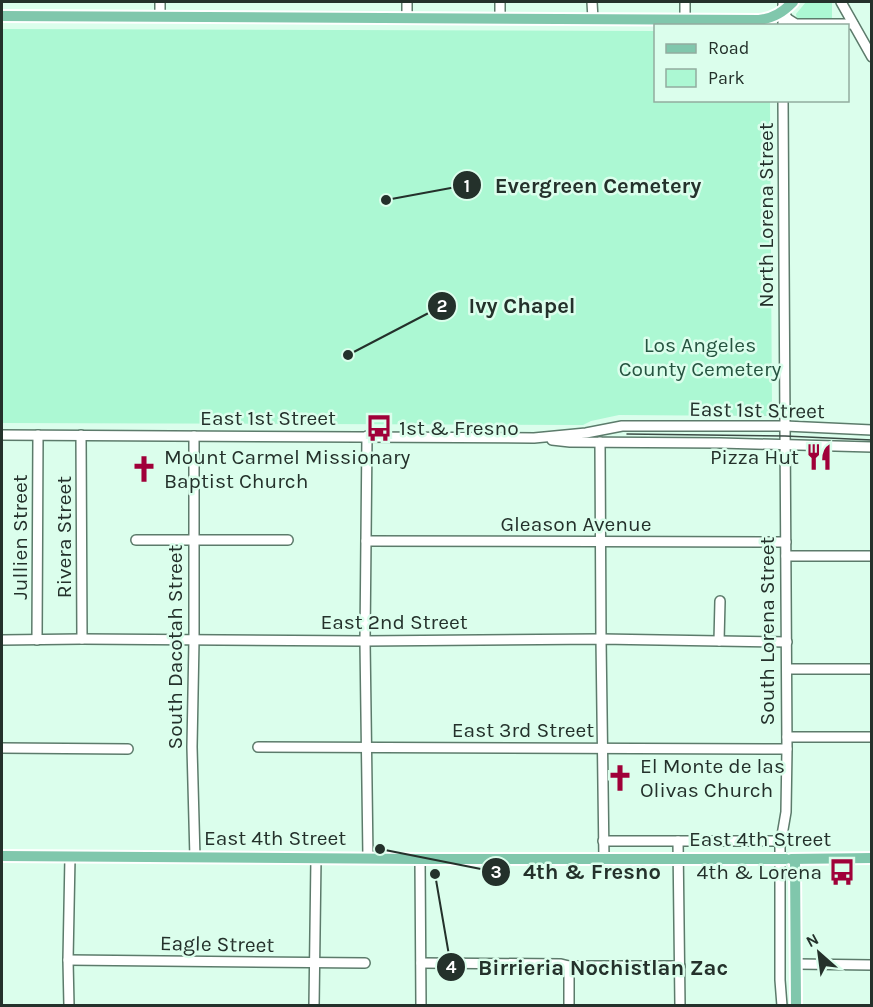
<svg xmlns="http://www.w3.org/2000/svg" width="873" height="1007" font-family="Karla,sans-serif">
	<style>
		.green { fill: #acf8d3 }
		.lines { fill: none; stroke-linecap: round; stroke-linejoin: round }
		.minor-casing { stroke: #5c7b6b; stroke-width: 12 }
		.major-casing { stroke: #fff; stroke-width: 14 }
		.minor { stroke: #fff; stroke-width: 9 }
		.major { stroke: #80c7ac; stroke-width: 10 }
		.tram { stroke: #3c4c45; stroke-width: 1.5 }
		.major-bridge-casing { stroke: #fff; stroke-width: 14; stroke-linecap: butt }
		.major-bridge { stroke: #80c7ac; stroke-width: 10 }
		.labels { text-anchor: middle; stroke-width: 5; stroke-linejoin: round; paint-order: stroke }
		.street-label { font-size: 21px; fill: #24312b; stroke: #dbfeec }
		.park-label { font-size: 21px; fill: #265440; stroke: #dbfeec }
		.poi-label { font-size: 21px; fill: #24312b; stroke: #dbfeec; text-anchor: start }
		.leader { fill: none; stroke: #24312b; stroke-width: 2 }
		.callout-dot { fill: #24312b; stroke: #dbfeec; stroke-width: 2 }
		.mark-label { font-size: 18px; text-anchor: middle; font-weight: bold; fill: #fff }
		.callout-label { font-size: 22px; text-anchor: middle; font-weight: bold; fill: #24312b; stroke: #dbfeec; stroke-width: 5; stroke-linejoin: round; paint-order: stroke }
	</style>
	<rect width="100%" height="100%" fill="#dbfeec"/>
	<g class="green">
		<polygon points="806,2 832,2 832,20 800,21 797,19 796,14"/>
		<polygon points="2,29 655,31 656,100 770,101 772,411 768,416 619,415 591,421 583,425 2,423"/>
	</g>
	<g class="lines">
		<defs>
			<g id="minor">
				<polyline points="160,2 160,17"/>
				<polyline points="500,2 500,19"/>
				<polyline points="592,2 593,19"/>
				<polyline points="841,2 872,57"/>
				<polyline points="783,12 788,19 796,24 853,24"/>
				<polyline points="407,18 407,2"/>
				<polyline points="685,20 685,2"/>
				<polyline points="783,26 783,2"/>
				<polyline points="2,435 534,438 586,433 622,426 785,426 872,430"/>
				<polyline points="81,435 82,639"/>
				<polyline points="194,436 194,640 192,747 195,858"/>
				<polyline points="367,436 365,641 368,858"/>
				<polyline points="552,440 570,442 720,443 872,447"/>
				<polyline points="600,442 601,639 604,859"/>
				<polyline points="136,540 288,540"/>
				<polyline points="366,541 786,542"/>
				<polyline points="786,556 872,556"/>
				<polyline points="2,640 82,639 365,641 601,639 787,642"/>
				<polyline points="37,640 38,435"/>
				<polyline points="719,641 720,601"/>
				<polyline points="787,669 872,669"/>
				<polyline points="787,737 872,737"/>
				<polyline points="258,747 787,749"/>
				<polyline points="2,748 128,749"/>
				<polyline points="603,841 781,841"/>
				<polyline points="678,841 680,1006"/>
				<polyline points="420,859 421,1006"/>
				<polyline points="68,960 365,963"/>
				<polyline points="421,963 561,964 569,966 680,966"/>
				<polyline points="797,964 872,965"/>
				<polyline points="569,966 569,1006"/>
				<polyline points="69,1006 68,960 70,857"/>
				<polyline points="314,1006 316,858"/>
				<polyline points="782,1006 780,980 780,847 786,812 787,749 783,100"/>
			</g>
			<g id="major">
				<path d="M2,16L759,20C774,18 783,12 793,2"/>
				<polyline points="2,856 420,859 661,859"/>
				<polyline points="791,859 872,858"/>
				<polyline points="795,859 796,1006"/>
			</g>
		</defs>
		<use href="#minor" class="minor-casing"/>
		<use href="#major" class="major-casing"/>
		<use href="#minor" class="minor"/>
		<use href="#major" class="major"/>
		<polyline class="tram" points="627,434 785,436 872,440"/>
		<defs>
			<polyline id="major-bridge" points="661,859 786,859"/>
		</defs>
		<use href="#major-bridge" class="major-bridge-casing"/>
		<use href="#major-bridge" class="major-bridge"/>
	</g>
	<defs>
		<symbol id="bus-bare" viewBox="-9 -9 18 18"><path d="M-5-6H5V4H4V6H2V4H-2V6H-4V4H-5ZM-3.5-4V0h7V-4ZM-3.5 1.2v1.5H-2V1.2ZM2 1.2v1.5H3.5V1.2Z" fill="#a00039" stroke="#dbfeec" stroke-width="2.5" paint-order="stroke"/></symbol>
		<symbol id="restaurant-bare" viewBox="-9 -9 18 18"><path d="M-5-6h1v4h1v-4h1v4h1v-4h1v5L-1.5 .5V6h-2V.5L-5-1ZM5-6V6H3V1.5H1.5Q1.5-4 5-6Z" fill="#a00039" stroke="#dbfeec" stroke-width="2.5" paint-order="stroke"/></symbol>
		<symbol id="church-bare" viewBox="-9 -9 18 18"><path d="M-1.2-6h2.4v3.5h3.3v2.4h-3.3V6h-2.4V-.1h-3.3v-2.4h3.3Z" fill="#a00039" stroke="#dbfeec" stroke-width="2.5" paint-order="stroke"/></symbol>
	</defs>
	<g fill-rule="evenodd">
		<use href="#bus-bare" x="360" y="409" width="38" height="38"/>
		<use href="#restaurant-bare" x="800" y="438" width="38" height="38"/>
		<use href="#church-bare" x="125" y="450" width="38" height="38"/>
		<use href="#church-bare" x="601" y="759" width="38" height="38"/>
		<use href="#bus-bare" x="823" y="853" width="38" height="38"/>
	</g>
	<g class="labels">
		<g class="street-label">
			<text transform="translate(766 215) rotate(-90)" y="7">North Lorena Street</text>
			<text transform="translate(757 410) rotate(1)" y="7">East 1st Street</text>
			<text x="268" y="425">East 1st Street</text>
			<text x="576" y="531">Gleason Avenue</text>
			<text transform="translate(20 537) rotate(-90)" y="7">Jullien Street</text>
			<text transform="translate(64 537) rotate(-90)" y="7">Rivera Street</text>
			<text x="394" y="629">East 2nd Street</text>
			<text transform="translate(767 631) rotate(-90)" y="7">South Lorena Street</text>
			<text transform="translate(175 647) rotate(-90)" y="7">South Dacotah Street</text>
			<text x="523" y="737">East 3rd Street</text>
			<text x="275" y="845">East 4th Street</text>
			<text x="760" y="846">East 4th Street</text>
			<text transform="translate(217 944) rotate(1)" y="7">Eagle Street</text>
		</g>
		<g class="park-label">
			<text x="700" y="352">Los Angeles<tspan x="700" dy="24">County Cemetery</tspan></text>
		</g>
		<g class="poi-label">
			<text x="399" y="435">1st &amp; Fresno</text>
			<text x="164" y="464">Mount Carmel Missionary<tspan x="164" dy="24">Baptist Church</tspan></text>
			<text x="799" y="464" text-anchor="end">Pizza Hut</text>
			<text x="640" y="773">El Monte de las<tspan x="640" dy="24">Olivas Church</tspan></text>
			<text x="822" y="879" text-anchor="end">4th &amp; Lorena</text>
		</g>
	</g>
	<path class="leader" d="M386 200L467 185M348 355L442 306M380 849L496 872M435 874L451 967"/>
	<g class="callout-dot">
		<circle cx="386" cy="200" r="6"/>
		<circle cx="348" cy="355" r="6"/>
		<circle cx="380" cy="849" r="6"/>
		<circle cx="435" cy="874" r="6"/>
		<circle cx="467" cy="185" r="15"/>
		<circle cx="442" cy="306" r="15"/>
		<circle cx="496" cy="872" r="15"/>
		<circle cx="451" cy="967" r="15"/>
	</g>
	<g class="mark-label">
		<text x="467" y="192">1</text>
		<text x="442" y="312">2</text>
		<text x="496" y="878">3</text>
		<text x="451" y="973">4</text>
	</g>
	<g class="callout-label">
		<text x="598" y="193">Evergreen Cemetery</text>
		<text x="522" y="313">Ivy Chapel</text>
		<text x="592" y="879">4th &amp; Fresno</text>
		<text x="603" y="975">Birrieria Nochistlan Zac</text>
	</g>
	<rect width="873" height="1007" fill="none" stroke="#24312b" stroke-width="6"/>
	<rect x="654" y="24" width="195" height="78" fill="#dbfeec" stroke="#92ac9f" stroke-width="1.5"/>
	<rect x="666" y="44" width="30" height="9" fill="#80c7ac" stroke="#92ac9f" stroke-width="1.5"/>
	<text x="708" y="54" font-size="18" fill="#24312b">Road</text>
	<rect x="666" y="69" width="30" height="18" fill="#acf8d3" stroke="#92ac9f" stroke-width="1.5"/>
	<text x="708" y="84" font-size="18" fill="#24312b">Park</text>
	<g transform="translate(819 953) rotate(332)" stroke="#dbfeec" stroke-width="4.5" paint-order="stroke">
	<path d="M0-4.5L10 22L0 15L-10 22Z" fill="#24312b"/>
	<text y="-9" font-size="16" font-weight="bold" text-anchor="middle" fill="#24312b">N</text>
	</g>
</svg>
